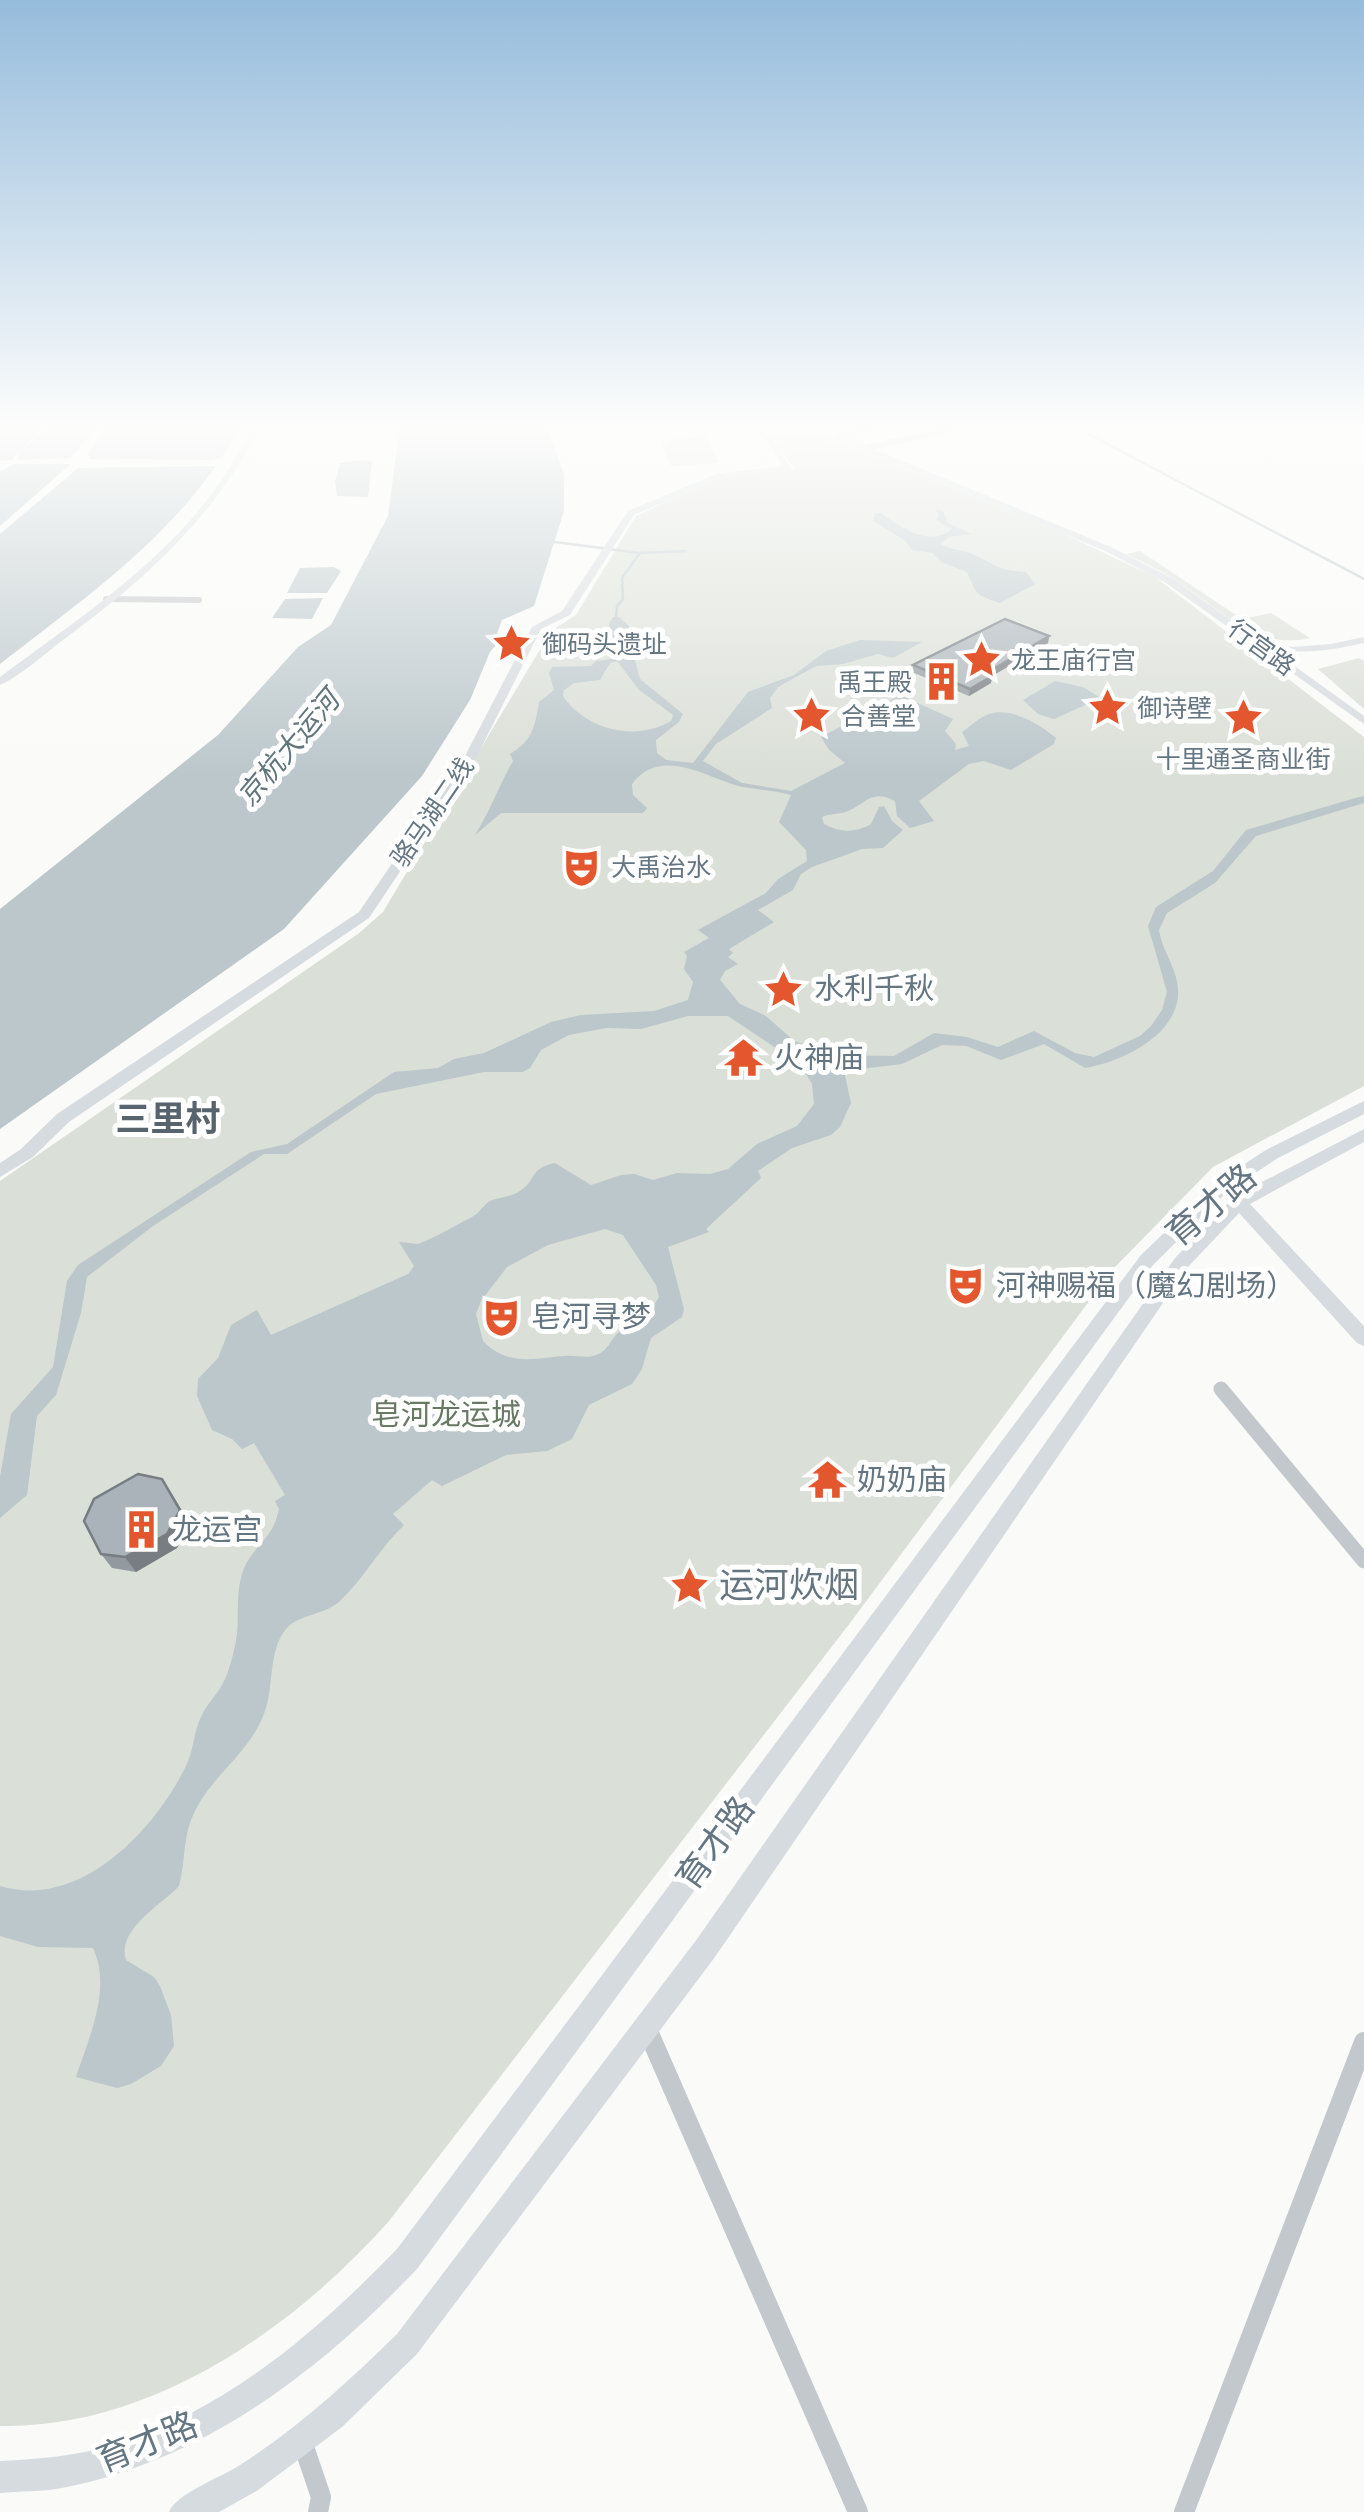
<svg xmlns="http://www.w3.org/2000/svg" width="1364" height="2512" font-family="Mulish,'Noto Sans SC',sans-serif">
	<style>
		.green { fill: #dadfd7 }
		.water { fill: #bbc7cb; fill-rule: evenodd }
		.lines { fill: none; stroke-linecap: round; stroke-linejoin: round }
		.stream { stroke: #bbc7cb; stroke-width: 2.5 }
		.street-far2 { stroke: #c3c8cc; stroke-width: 6 }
		.street-far1 { stroke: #c3c8cc; stroke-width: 15 }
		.street { stroke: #c3c8cc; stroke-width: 20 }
		.secondary { fill: #d6dbdf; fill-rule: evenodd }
		.wall { fill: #929a9f }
		.shaded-wall { fill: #777d82 }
		.building { fill: #aab3b9; stroke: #777d82; stroke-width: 2.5 }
		.labels { text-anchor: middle; stroke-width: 10; stroke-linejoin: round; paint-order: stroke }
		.far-poi-label { font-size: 25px; fill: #657683; stroke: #fff; text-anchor: start }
		.far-street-label { font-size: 25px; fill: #657683; stroke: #fff }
		.far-water-label { font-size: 28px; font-style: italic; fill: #60757c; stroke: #fff }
		.poi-label { font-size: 30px; fill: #657683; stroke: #fff; text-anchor: start }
		.park-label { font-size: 30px; fill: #687a64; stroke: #fff }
		.quarter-label { font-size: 35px; font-weight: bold; fill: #57646e; stroke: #fff }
		.near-street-label { font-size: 35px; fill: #657683; stroke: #fff }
		.near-poi-label { font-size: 35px; fill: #657683; stroke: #fff; text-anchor: start }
	</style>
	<rect width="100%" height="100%" fill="#fafaf8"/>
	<g class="green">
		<polygon points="707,437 719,463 671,466 661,444 670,443 670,439"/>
		<path d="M779,438L839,441L1062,533L1155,577L1364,737V1086L1213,1167L1113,1269L850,1623L389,2221C293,2329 151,2429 0,2426V1181L358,934L383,912L551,631L576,615L636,516L715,479L795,469L776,444Z"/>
		<path d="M1140,551L1242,619L1271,613L1310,638C1257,650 1224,613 1183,585C1165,572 1146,564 1126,554Z"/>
		<polygon points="1359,658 1364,661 1364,709 1318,669"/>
	</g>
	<g class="water">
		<polygon points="0,425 44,425 22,450 49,425 99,425 70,458 17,460 20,451 11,460 0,461"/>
		<polygon points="110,425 243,425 222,457 213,460 89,459 88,452"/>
		<polygon points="394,425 546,425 564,474 564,511 534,606 502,620 497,634 503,637 490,652 470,700 422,776 284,929 0,1129 0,909 218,735 298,647 331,625 388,516 397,447"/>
		<polygon points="362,460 372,461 368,497 337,496 335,481 340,463"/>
		<polygon points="15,464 71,464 0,526 0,471"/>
		<path d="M216,466C159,547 77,604 0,664V534L78,468Z"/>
		<path d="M935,509L943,511L948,523L971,534L949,537L940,544C951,550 960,549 972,554C996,564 997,571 1026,572L1035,584L1000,603C973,594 977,594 967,572L941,562L933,553L912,550L906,541L873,521L875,513H881C900,527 930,548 952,529L936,520L939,515Z"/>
		<polygon points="334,567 341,571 327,593 287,593 300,568"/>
		<polygon points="323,598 312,619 272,618 285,599"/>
		<path d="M613,617H619L629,626L632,639L651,648L648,653L634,656L640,679L683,714L679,722L656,740L657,753L666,760L693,763L748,692L794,675L826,651L860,640L922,642L893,658L878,654L843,664L816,666L778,687L770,698L772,708L716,744L703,761L742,783L791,791L845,763L829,750L821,737L900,695L953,719L945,731L956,744L955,750L969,746L962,732C971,726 979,717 989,714C1011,707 1040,724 1056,738L1054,744L1011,770L984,761L969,764L919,801L934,821L910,828L897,816L895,801C871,789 867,803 848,811C839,815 830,813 822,817L824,824C840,833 856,833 871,824L879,807L884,806L892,821L903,830L883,848L862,849L812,867L801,874L793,890L758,910L774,922L729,949L733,953L728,957L738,964L725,971L720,980L740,1004L766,1016L793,1040L829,1055L894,1056L934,1033L967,1037L998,1047L1034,1031L1075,1053L1094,1057L1140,1036L1151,1026L1162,1010L1167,992L1148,926L1156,907L1213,871L1246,830L1359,797L1364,796V803L1256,836L1215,883L1167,913L1159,930C1162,951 1177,968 1178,989C1181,1034 1122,1062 1085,1068L1044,1044L1001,1060L966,1046L942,1045L902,1064L844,1071L851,1103L840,1127L831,1135L792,1148L758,1171L761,1178L706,1229L709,1232L668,1247L684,1309L682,1317L651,1338L642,1369L632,1384L589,1405L572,1439L547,1451L506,1455L442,1486L432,1480L393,1514L404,1525C380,1548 364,1578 340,1601C325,1615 299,1614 286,1629C268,1651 274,1686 265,1711C251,1752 213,1774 195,1811C182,1836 186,1861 179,1886C161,1905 116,1930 126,1960L154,1977L160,1986L171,2015L174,2046L161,2066L131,2084L117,2088L76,2077C89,2037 112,1989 93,1948L38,1947L0,1936V1886C79,1910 153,1832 185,1768C194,1752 193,1733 201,1717C206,1705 216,1696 222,1685C229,1673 233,1655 236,1641C240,1619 235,1598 242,1574C250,1547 273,1541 279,1509L275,1501L285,1495L254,1443L242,1449L232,1439L212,1430L197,1396L198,1379L218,1358L231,1325L257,1310L271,1335L408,1274L414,1266L399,1242L418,1244C437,1237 454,1226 472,1217C480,1213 483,1205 490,1201C500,1197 511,1197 520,1191C537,1180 529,1168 555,1163L591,1185L621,1175L634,1174L653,1180L677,1173L710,1174L728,1169L757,1144L797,1126L814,1104L812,1084L800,1064L728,1016H688L641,1029L606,1028L569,1035L541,1050L530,1068L523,1072H484L376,1094L287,1154H264L153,1226L87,1277L81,1313L56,1395L37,1416L27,1495L0,1518V1477L11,1414L53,1367L67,1281L78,1265L251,1152L287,1144L394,1072L438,1068L454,1059L484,1053L551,1022L581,1015L654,1011L688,1000L693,982L684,969L687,956L684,952L709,938L698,930L766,893L778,879L807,861L806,850L779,822L791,795C775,790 759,790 743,787C710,780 662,744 632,784L633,795L647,808L643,813H501L475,835C491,810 499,785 513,761L510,754C532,741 535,727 539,702L554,690L549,673L552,667L591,666L596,661L618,658L617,649L608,637L612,636L609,624ZM617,661L639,690L673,715L671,721C635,742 586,730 563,696L564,690L574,683L600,680L610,663ZM605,1229L623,1235L656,1285L659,1297C645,1322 637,1317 618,1333C610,1340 608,1351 596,1355C587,1359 575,1355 565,1356C533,1358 508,1367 483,1341L476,1314L481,1301L507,1267L548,1245Z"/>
		<polygon points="1055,681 1083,687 1101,698 1054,719 1038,714 1023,700"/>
	</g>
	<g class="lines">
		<g class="stream">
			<polyline points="1071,425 1364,579"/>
			<polyline points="547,541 640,553 622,578 623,599 617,606 616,617"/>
			<polyline points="640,553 686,551"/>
		</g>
		<g class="street-far2">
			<polyline points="840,434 893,425"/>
			<polyline points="863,449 967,425"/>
			<polyline points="106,599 199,600"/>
		</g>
		<polyline class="street-far1" points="1221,1389 1364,1561"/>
		<g class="street">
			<polyline points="647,2029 858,2512"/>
			<polyline points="302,2441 321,2497 318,2512"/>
			<polyline points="1184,2512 1364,2042"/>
		</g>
		<g class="secondary">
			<path d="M255,425H263C210,520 150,576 63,640C43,655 22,675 0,685V677C64,629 131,585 185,526C213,496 235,461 255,425Z"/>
			<path d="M739,425H749L768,434L842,436L1111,547L1174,579L1258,640L1292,647L1331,644L1364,637V643C1331,650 1302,656 1268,647L1364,716V724L1166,583L1105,551L838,440L773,439L792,470L721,478L634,515L570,615L541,629L477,756L369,918L69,1122L33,1157L0,1177V1163L21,1149L57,1114L359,912L465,756L532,627L562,611L628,511L716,474L783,466L764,438Z"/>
			<path d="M1364,1101V1114L1278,1158L1231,1189L1241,1193L1364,1129V1142L1250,1204L1364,1326V1346L1357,1343L1239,1213L1187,1268L715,1957L417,2354L342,2427L258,2490L219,2512H169C177,2493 220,2478 240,2465C298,2428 348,2382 397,2334L697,1939L1175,1258L1229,1202L1224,1195L1153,1265L417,2269C319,2372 204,2460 62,2488C42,2492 20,2491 0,2493V2461C39,2459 77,2456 114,2445C225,2411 318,2331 397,2249L1141,1255L1217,1182L1266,1150Z"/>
		</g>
	</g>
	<g class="wall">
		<polygon points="1049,636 1048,643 992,676 991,683 969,696 912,672 913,665"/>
		<polygon points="172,1494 190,1524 177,1548 136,1572 112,1568 101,1554"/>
	</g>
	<g class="shaded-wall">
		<polygon points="1049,636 1048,643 992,676 991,683 969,696 970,689 985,674"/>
		<polygon points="162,1479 190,1524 177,1548 136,1572 125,1557"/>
	</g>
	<g class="building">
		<polygon points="1005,619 1049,636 985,674 992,676 970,689 913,665"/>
		<polygon points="138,1474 162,1479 180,1510 167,1534 125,1557 101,1554 84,1521 94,1499"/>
	</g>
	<linearGradient id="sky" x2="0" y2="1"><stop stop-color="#96bcdc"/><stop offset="0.55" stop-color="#fdfdfc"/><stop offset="1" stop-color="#fdfdfc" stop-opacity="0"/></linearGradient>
	<rect width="1364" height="776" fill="url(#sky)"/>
	<defs>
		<symbol id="sight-bare" viewBox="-9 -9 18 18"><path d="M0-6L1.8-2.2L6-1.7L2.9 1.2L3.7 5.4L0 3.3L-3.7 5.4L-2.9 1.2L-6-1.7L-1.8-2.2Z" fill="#e4572e" stroke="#fff" stroke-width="2.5" paint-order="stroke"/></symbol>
		<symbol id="building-bare" viewBox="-9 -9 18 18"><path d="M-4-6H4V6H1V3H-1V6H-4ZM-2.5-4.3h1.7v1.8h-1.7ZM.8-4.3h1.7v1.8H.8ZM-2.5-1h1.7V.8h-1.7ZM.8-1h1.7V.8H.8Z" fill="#e4572e" stroke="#fff" stroke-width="2.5" paint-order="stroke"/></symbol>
		<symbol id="theatre-bare" viewBox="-9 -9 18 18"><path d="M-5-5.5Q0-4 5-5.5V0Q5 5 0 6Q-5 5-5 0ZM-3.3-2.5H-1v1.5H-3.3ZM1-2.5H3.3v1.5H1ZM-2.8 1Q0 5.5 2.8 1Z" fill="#e4572e" stroke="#fff" stroke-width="2.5" paint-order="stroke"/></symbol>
		<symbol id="temple-bare" viewBox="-9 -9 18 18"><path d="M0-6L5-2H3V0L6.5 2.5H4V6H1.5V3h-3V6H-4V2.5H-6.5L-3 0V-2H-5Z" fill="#e4572e" stroke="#fff" stroke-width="2.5" paint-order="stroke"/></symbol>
	</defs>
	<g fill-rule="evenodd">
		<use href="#sight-bare" x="484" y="616" width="55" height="55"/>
		<use href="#sight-bare" x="954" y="632" width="55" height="55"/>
		<use href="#building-bare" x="914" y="654" width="55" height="55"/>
		<use href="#sight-bare" x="1080" y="680" width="55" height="55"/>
		<use href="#sight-bare" x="784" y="688" width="55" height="55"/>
		<use href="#sight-bare" x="1216" y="690" width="55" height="55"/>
		<use href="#theatre-bare" x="554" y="840" width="55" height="55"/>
		<use href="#sight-bare" x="756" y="962" width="55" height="55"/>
		<use href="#temple-bare" x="716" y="1030" width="55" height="55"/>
		<use href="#theatre-bare" x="938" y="1258" width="55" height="55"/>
		<use href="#theatre-bare" x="474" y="1290" width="55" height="55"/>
		<use href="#temple-bare" x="800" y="1452" width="55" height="55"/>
		<use href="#building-bare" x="114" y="1502" width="55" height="55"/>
		<use href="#sight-bare" x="662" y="1558" width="55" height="55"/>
	</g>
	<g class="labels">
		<g class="far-poi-label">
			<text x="542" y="653">御码头遗址</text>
			<text x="1011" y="669">龙王庙行宫</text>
			<text x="912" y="691" text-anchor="end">禹王殿</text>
			<text x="1137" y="717">御诗壁</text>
			<text x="841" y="725">合善堂</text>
			<text x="1243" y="768" text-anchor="middle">十里通圣商业街</text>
			<text x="611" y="876">大禹治水</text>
		</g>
		<g class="far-street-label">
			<text transform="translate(1262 647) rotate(36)" y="9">行宫路</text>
			<text transform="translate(432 812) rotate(-56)" y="9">骆马湖二线</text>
		</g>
		<g class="far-water-label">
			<text transform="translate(288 748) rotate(-50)" y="10">京杭大运河</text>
		</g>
		<g class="poi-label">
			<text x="814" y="999">水利千秋</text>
			<text x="774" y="1068">火神庙</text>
			<text x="996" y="1296">河神赐福（魔幻剧场）</text>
			<text x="531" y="1327">皂河寻梦</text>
			<text x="857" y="1490">奶奶庙</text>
			<text x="172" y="1540">龙运宫</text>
		</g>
		<g class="park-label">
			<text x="446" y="1425">皂河龙运城</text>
		</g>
		<g class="quarter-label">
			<text x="168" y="1131">三里村</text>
		</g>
		<g class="near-street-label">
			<text transform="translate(1211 1205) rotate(-40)" y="12">育才路</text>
			<text transform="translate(715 1843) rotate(-54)" y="12">育才路</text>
			<text transform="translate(147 2442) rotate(-22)" y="12">育才路</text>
		</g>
		<g class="near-poi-label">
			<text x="719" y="1597">运河炊烟</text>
		</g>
	</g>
</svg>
